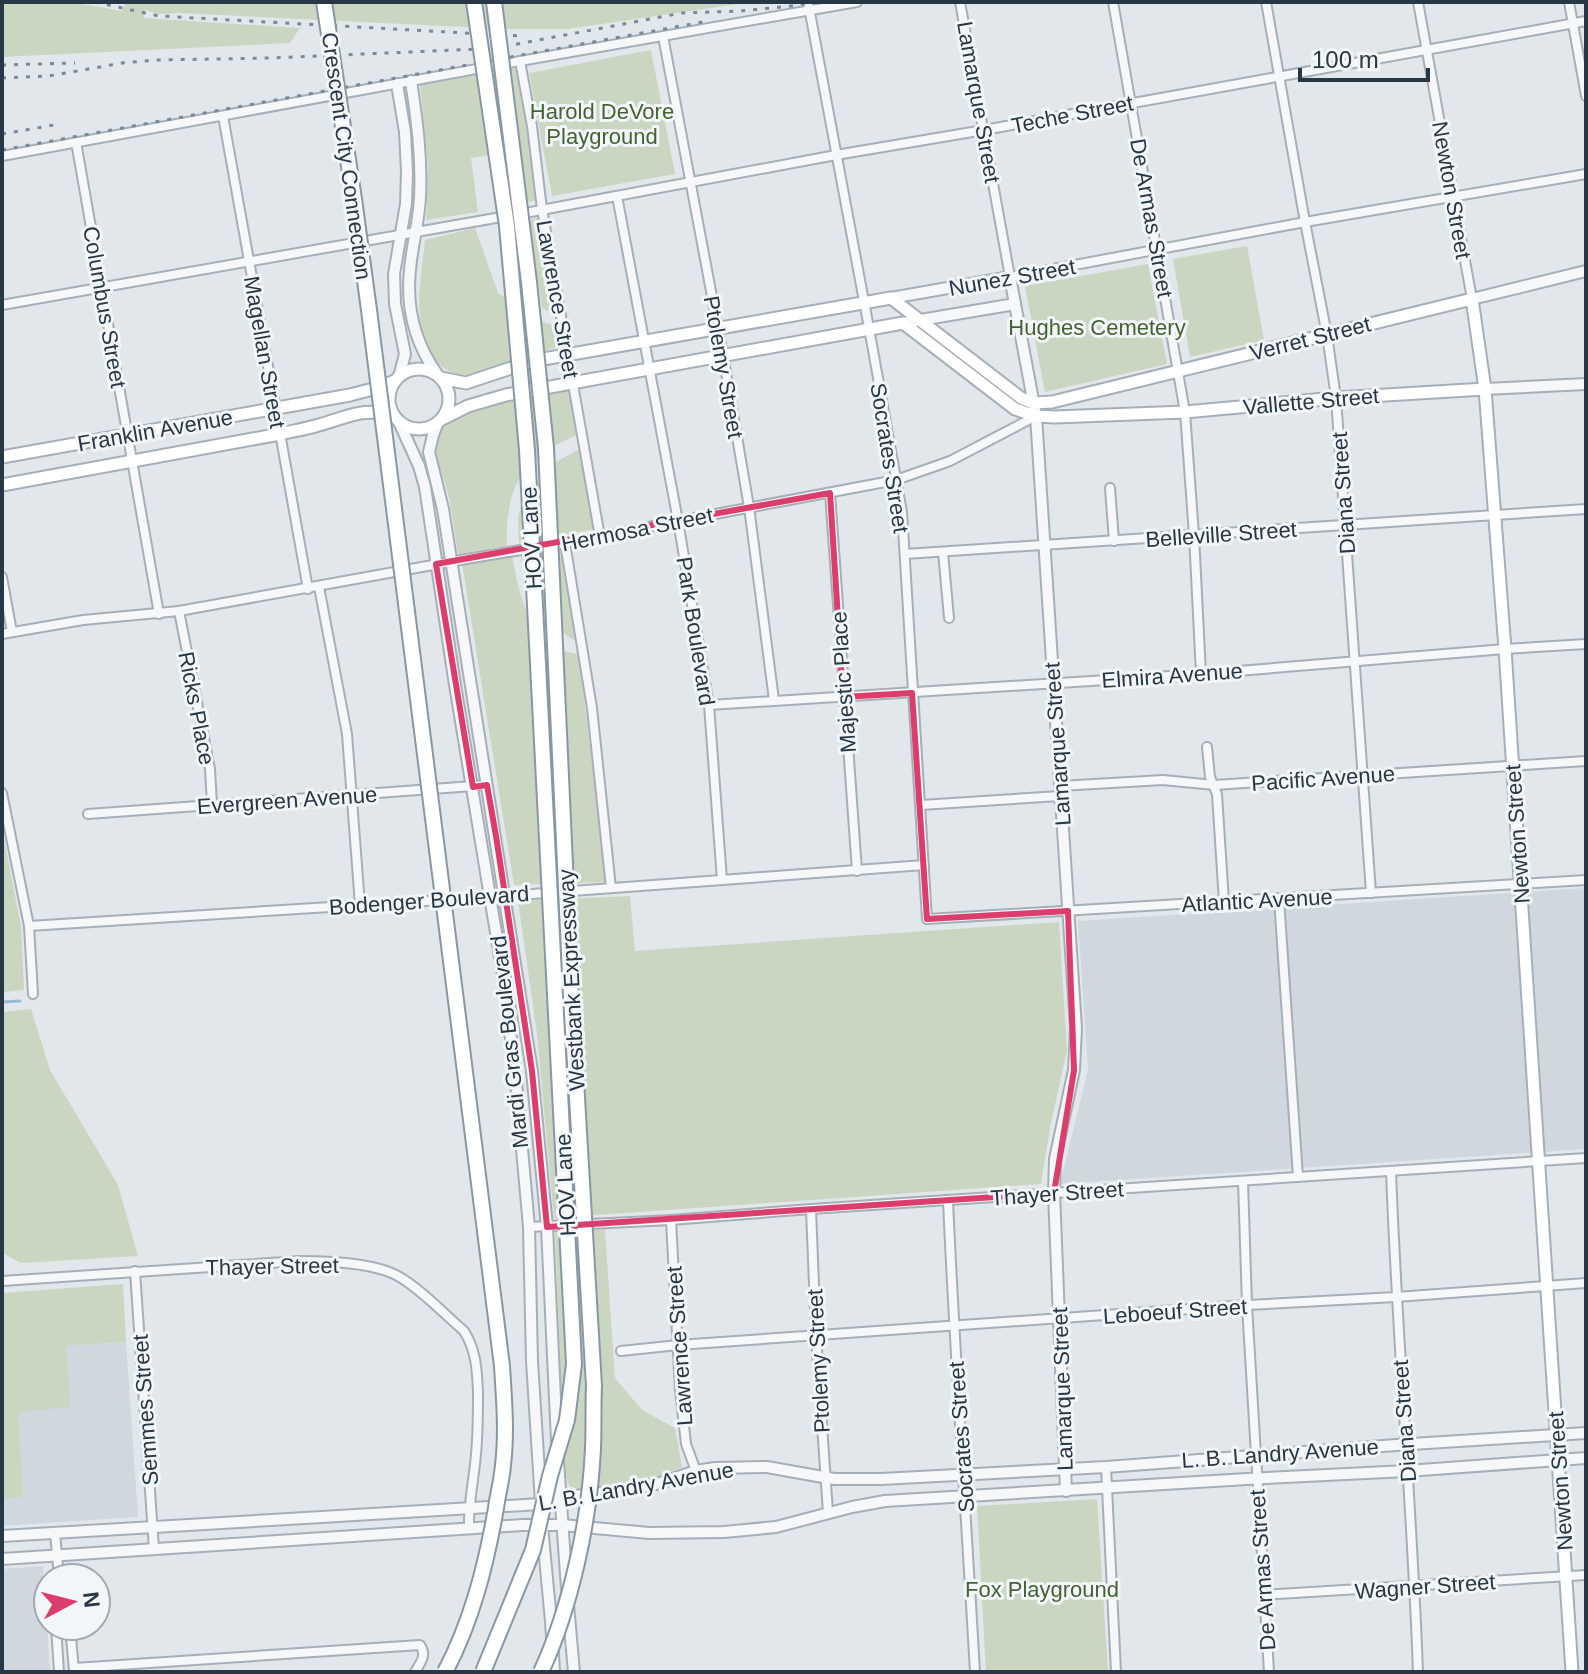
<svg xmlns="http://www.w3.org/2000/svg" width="1588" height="1674" font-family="Arial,sans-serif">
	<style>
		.built { fill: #d0d7de }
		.green { fill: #cbd6c2 }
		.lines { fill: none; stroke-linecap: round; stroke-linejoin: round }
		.stream { stroke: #9abccf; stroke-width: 3 }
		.minor-casing { stroke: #a6afb7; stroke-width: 12 }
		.tertiary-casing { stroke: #a6afb7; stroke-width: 14 }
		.secondary-casing { stroke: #a6afb7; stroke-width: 15 }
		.minor { stroke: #f5f7f9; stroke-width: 8 }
		.tertiary { stroke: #f5f7f9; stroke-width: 10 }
		.secondary { stroke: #fff; stroke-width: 11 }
		.rail { stroke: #7a8997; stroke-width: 3; stroke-dasharray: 4 8; stroke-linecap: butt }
		.motorway-bridge-casing { stroke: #8897a4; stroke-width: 18; stroke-linecap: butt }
		.motorway-bridge { stroke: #fff; stroke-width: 14 }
		.marked { fill: none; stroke: #db3d6d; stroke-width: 6; stroke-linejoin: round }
		.labels { text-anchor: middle; stroke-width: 6; stroke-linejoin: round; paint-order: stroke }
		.street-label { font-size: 22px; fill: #283746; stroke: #f2f6f9 }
		.park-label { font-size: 22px; fill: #446334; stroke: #f2f6f9 }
	</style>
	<rect width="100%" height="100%" fill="#e2e7ec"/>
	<g class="built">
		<polygon points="1586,888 1586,1149 1060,1184 1088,1070 1078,921"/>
		<polygon points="126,1342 138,1517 2,1526 2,1499 24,1497 18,1412 66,1346"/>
		<polygon points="43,1566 50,1672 2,1672 2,1569"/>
	</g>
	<g class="green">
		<polygon points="2,2 72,2 122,11 126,2 737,2 738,4 568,29 505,29 179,13 158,14 145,10 144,18 300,28 290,43 2,57"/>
		<polygon points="651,50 675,174 552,196 529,73"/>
		<polygon points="518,68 538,200 524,203 517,150 471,158 478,212 426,220 428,166 420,85"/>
		<polygon points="541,217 558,317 542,308 529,220"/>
		<path d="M475,228L498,293L540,321L559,327L563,346C543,351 522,356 503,363C495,366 488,371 480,373C463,378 446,374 436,360C410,325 421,281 425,240Z"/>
		<polygon points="1247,246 1264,340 1190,357 1173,259"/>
		<polygon points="1148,264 1167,364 1045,392 1025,286"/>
		<path d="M570,388L578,435C522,456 505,488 507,546L458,554C454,532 452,508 446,487C442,471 432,456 435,439C443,405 540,393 570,388Z"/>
		<polygon points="580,449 595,529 519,543 518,518 523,498 552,464"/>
		<path d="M566,547L576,641C542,624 529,590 520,555Z"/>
		<path d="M512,555C519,594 530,649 579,654L606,882L514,885L462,563Z"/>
		<polygon points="2,828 21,926 24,990 2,992"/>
		<polygon points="630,896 635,951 1059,922 1067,1050 1050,1128 1041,1184 554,1218 537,1034 518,901"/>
		<polygon points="31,1009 50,1070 118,1185 138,1256 21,1263 2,1253 2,1012"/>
		<polygon points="555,1230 605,1230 615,1378 642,1410 675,1428 682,1467 645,1481 571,1490 564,1473"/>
		<polygon points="123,1284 126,1342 66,1346 71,1407 18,1412 24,1497 2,1499 2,1293"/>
		<polygon points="1097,1499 1108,1672 986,1672 977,1506"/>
	</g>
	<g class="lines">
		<polyline class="stream" points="2,1002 20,1001"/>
		<defs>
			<g id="minor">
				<polyline points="808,2 869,328 902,512 927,919 1586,880"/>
				<polyline points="960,2 1010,277 1305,222 1586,174"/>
				<polyline points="1113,2 1185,412 1194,535 1201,674"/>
				<polyline points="1266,2 1305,222 1327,335 1336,398 1371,893"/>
				<polyline points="1418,2 1472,299"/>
				<polyline points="1569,2 1586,96"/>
				<polyline points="663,36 723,355 749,507 774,700"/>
				<polyline points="520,61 532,126 542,209 600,537"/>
				<polyline points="223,116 308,589"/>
				<polyline points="76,142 159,614"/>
				<polyline points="2,156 520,61 857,2"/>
				<polyline points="617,196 678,521 709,705 722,880"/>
				<polyline points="520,214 836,155 984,130 1586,21"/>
				<polyline points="2,305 507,216"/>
				<polyline points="1110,488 1114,541"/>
				<polyline points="830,493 857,871"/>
				<polyline points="565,543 592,708 611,888"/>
				<polyline points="943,552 949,618"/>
				<polyline points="905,554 1586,509"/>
				<polyline points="2,577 12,632"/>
				<polyline points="319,587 347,734 360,905"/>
				<polyline points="179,611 210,769 212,805"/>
				<polyline points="2,634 83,620 179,611 466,559 600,537 678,521 896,480 950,461 1036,416"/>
				<polyline points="709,705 1201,674 1505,649 1586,644"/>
				<polyline points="1207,747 1210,777 1217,794 1224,902"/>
				<polyline points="1060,786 1163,780 1214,785 1586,761"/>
				<polyline points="2,793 29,926 33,994"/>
				<polyline points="921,805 1060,796"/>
				<polyline points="88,814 487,785"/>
				<polyline points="1279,899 1298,1177"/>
				<polyline points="29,926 506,896 924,865"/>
				<path d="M1391,1171C1397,1338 1412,1505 1418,1672"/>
				<polyline points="1243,1181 1247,1305 1269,1672"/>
				<path d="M948,1201C955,1358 966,1515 975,1672"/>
				<polyline points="811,1209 816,1336 828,1513"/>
				<polyline points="671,1220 680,1390 686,1444 696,1471"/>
				<polyline points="529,1227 671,1220 811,1209 1586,1158"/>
				<polyline points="135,1271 154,1549"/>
				<path d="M2,1281L300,1261C326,1261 375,1263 398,1276C421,1289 444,1314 464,1331C476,1350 477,1369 478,1392C478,1412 478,1434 476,1454C474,1480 468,1504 469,1529"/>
				<polyline points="621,1351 678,1345 1247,1305 1396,1297 1586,1283"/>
				<polyline points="1106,1467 1116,1672"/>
				<polyline points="55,1532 59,1578"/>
				<polyline points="1263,1595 1586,1575"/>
				<polyline points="56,1626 59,1672"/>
				<polyline points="70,1626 74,1671"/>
				<path d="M74,1668L420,1645C427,1655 421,1662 415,1672"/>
			</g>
			<g id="tertiary">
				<path d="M411,81C417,120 422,158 420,197C419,222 412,245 410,270C406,308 415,343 437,374"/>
				<polyline points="397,84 405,132 407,172 406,204 394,274 395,304 405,354 399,377"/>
				<polyline points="891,298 1010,277 1036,416 1076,1028 1074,1070 1055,1159 1054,1193 1066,1491"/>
				<polyline points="1472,299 1586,271"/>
				<polyline points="903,323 1015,304"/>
				<polyline points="1485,389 1586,384"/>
				<polyline points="399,422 419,466 425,487 455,685 503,975 515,1071 529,1227 532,1361 541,1503"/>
				<polyline points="438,422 433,435 429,452 443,509 532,1071 547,1227 557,1441"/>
				<polyline points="558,1461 567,1589"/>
				<polyline points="542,1526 551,1621 554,1672"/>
				<polyline points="2,1536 541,1504 560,1498 640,1488 660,1483 696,1471 715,1468 767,1467 834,1479 881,1479 1106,1467 1396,1445 1586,1433"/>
				<polyline points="2,1559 522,1525 562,1525 649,1533 724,1532 776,1527 852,1507 885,1501 1247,1479 1407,1471 1586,1458"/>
				<polyline points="568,1605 574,1672"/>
			</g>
			<g id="secondary">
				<circle cx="419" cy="399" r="30"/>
				<polyline points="441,378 466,383 532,361 891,298 1021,398 1034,403 1052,402 1472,299 1485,389 1505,649 1572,1672"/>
				<polyline points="442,419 468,406 506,395 903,323 1015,409 1036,416 1055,417 1185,412 1336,398 1485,389"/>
				<polyline points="2,457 350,395 373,389 395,381"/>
				<path d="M2,485L280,434C293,431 306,429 319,425C345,418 368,405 395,417"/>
			</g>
		</defs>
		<use href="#minor" class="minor-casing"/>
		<use href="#tertiary" class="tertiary-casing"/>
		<use href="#secondary" class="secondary-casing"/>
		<use href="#minor" class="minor"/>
		<use href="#tertiary" class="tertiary"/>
		<use href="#secondary" class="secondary"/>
		<g class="rail">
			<polyline points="95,2 159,16 520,36"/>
			<polyline points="2,65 75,63"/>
			<polyline points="2,78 49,76 122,63 158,60 270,58 480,49 512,45 682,13 741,11 791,6 814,2"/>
			<polyline points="2,134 54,125"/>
			<polyline points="2,150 708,21"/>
		</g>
		<defs>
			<g id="motorway-bridge">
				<path d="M324,2L354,199L369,310L502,1366C504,1399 507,1432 503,1465C502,1479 498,1493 496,1508C486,1565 472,1621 445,1672"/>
				<polyline points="474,2 507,226 527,450 574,1364 567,1420 550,1476 533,1550 483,1672"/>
				<path d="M494,2L529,282L546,448L571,996L594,1386C593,1406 594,1427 593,1448C590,1519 571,1607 541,1672"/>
			</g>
		</defs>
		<use href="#motorway-bridge" class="motorway-bridge-casing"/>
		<use href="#motorway-bridge" class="motorway-bridge"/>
	</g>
	<path class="marked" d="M830,493L843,697L912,693L927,919L1068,911L1074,1070L1054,1193L547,1227L532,1071L496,836L487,785L473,787L436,564Z"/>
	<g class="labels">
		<g class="street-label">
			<text transform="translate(979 102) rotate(80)" y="8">Lamarque Street</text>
			<text transform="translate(1072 114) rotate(-11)" y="8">Teche Street</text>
			<text transform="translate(347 156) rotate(82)" y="8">Crescent City Connection</text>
			<text transform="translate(1452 190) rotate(80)" y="8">Newton Street</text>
			<text transform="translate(1152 218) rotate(80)" y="8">De Armas Street</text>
			<text transform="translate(1012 277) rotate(-10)" y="8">Nunez Street</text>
			<text transform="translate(558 299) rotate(80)" y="8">Lawrence Street</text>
			<text transform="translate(105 307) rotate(80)" y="8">Columbus Street</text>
			<text transform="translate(1310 338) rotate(-14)" y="8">Verret Street</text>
			<text transform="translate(265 352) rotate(80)" y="8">Magellan Street</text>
			<text transform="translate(724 367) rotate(80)" y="8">Ptolemy Street</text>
			<text transform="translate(1311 401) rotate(-5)" y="8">Vallette Street</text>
			<text transform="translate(155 430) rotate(-10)" y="8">Franklin Avenue</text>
			<text transform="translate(890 458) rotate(81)" y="8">Socrates Street</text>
			<text transform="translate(1343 493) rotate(-94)" y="8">Diana Street</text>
			<text transform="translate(637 529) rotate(-11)" y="8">Hermosa Street</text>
			<text transform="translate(1221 534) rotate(-4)" y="8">Belleville Street</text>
			<text transform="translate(531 538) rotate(-93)" y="8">HOV Lane</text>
			<text transform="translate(696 631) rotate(81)" y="8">Park Boulevard</text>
			<text transform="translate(1172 675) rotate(-4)" y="8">Elmira Avenue</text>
			<text transform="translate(843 682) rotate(-94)" y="8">Majestic Place</text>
			<text transform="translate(197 708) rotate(79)" y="8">Ricks Place</text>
			<text transform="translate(1057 744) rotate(-94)" y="8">Lamarque Street</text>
			<text transform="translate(1323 778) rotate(-4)" y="8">Pacific Avenue</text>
			<text transform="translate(287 800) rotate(-4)" y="8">Evergreen Avenue</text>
			<text transform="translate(1517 834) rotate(-94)" y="8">Newton Street</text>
			<text transform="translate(429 900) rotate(-4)" y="8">Bodenger Boulevard</text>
			<text transform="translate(1257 900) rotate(-3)" y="8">Atlantic Avenue</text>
			<text transform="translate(571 980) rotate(-93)" y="8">Westbank Expressway</text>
			<text transform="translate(509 1042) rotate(-96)" y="8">Mardi Gras Boulevard</text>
			<text transform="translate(565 1185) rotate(-93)" y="8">HOV Lane</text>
			<text transform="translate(1057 1193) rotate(-4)" y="8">Thayer Street</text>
			<text transform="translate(272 1266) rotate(-1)" y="8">Thayer Street</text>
			<text transform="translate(1175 1311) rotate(-4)" y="8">Leboeuf Street</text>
			<text transform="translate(679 1346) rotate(-94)" y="8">Lawrence Street</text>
			<text transform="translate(818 1361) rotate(-93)" y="8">Ptolemy Street</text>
			<text transform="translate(1062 1389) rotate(-92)" y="8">Lamarque Street</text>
			<text transform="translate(145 1410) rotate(-94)" y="8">Semmes Street</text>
			<text transform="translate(1404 1421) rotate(-94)" y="8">Diana Street</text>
			<text transform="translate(961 1437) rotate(-94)" y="8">Socrates Street</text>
			<text transform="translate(1280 1453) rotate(-4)" y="8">L. B. Landry Avenue</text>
			<text transform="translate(1560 1481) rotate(-94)" y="8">Newton Street</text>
			<text transform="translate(636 1486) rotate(-10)" y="8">L. B. Landry Avenue</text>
			<text transform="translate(1262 1570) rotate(-94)" y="8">De Armas Street</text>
			<text transform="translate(1425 1586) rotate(-4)" y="8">Wagner Street</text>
		</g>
		<g class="park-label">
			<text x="602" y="119">Harold DeVore<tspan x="602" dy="25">Playground</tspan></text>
			<text x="1097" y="335">Hughes Cemetery</text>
			<text x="1042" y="1597">Fox Playground</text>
		</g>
	</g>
	<rect width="1588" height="1674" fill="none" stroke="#283746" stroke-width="8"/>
	<g transform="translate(72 1602) rotate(83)"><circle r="38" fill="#f2f6f9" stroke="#a1aab1" stroke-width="2"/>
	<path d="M0-6L14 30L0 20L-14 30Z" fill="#db3d6d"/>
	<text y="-12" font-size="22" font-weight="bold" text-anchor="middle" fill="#283746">N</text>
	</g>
	<path d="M1300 68v12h128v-12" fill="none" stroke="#283746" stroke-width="4"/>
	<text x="1312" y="68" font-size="24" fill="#283746" stroke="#f2f6f9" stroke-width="6" paint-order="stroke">100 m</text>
</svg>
